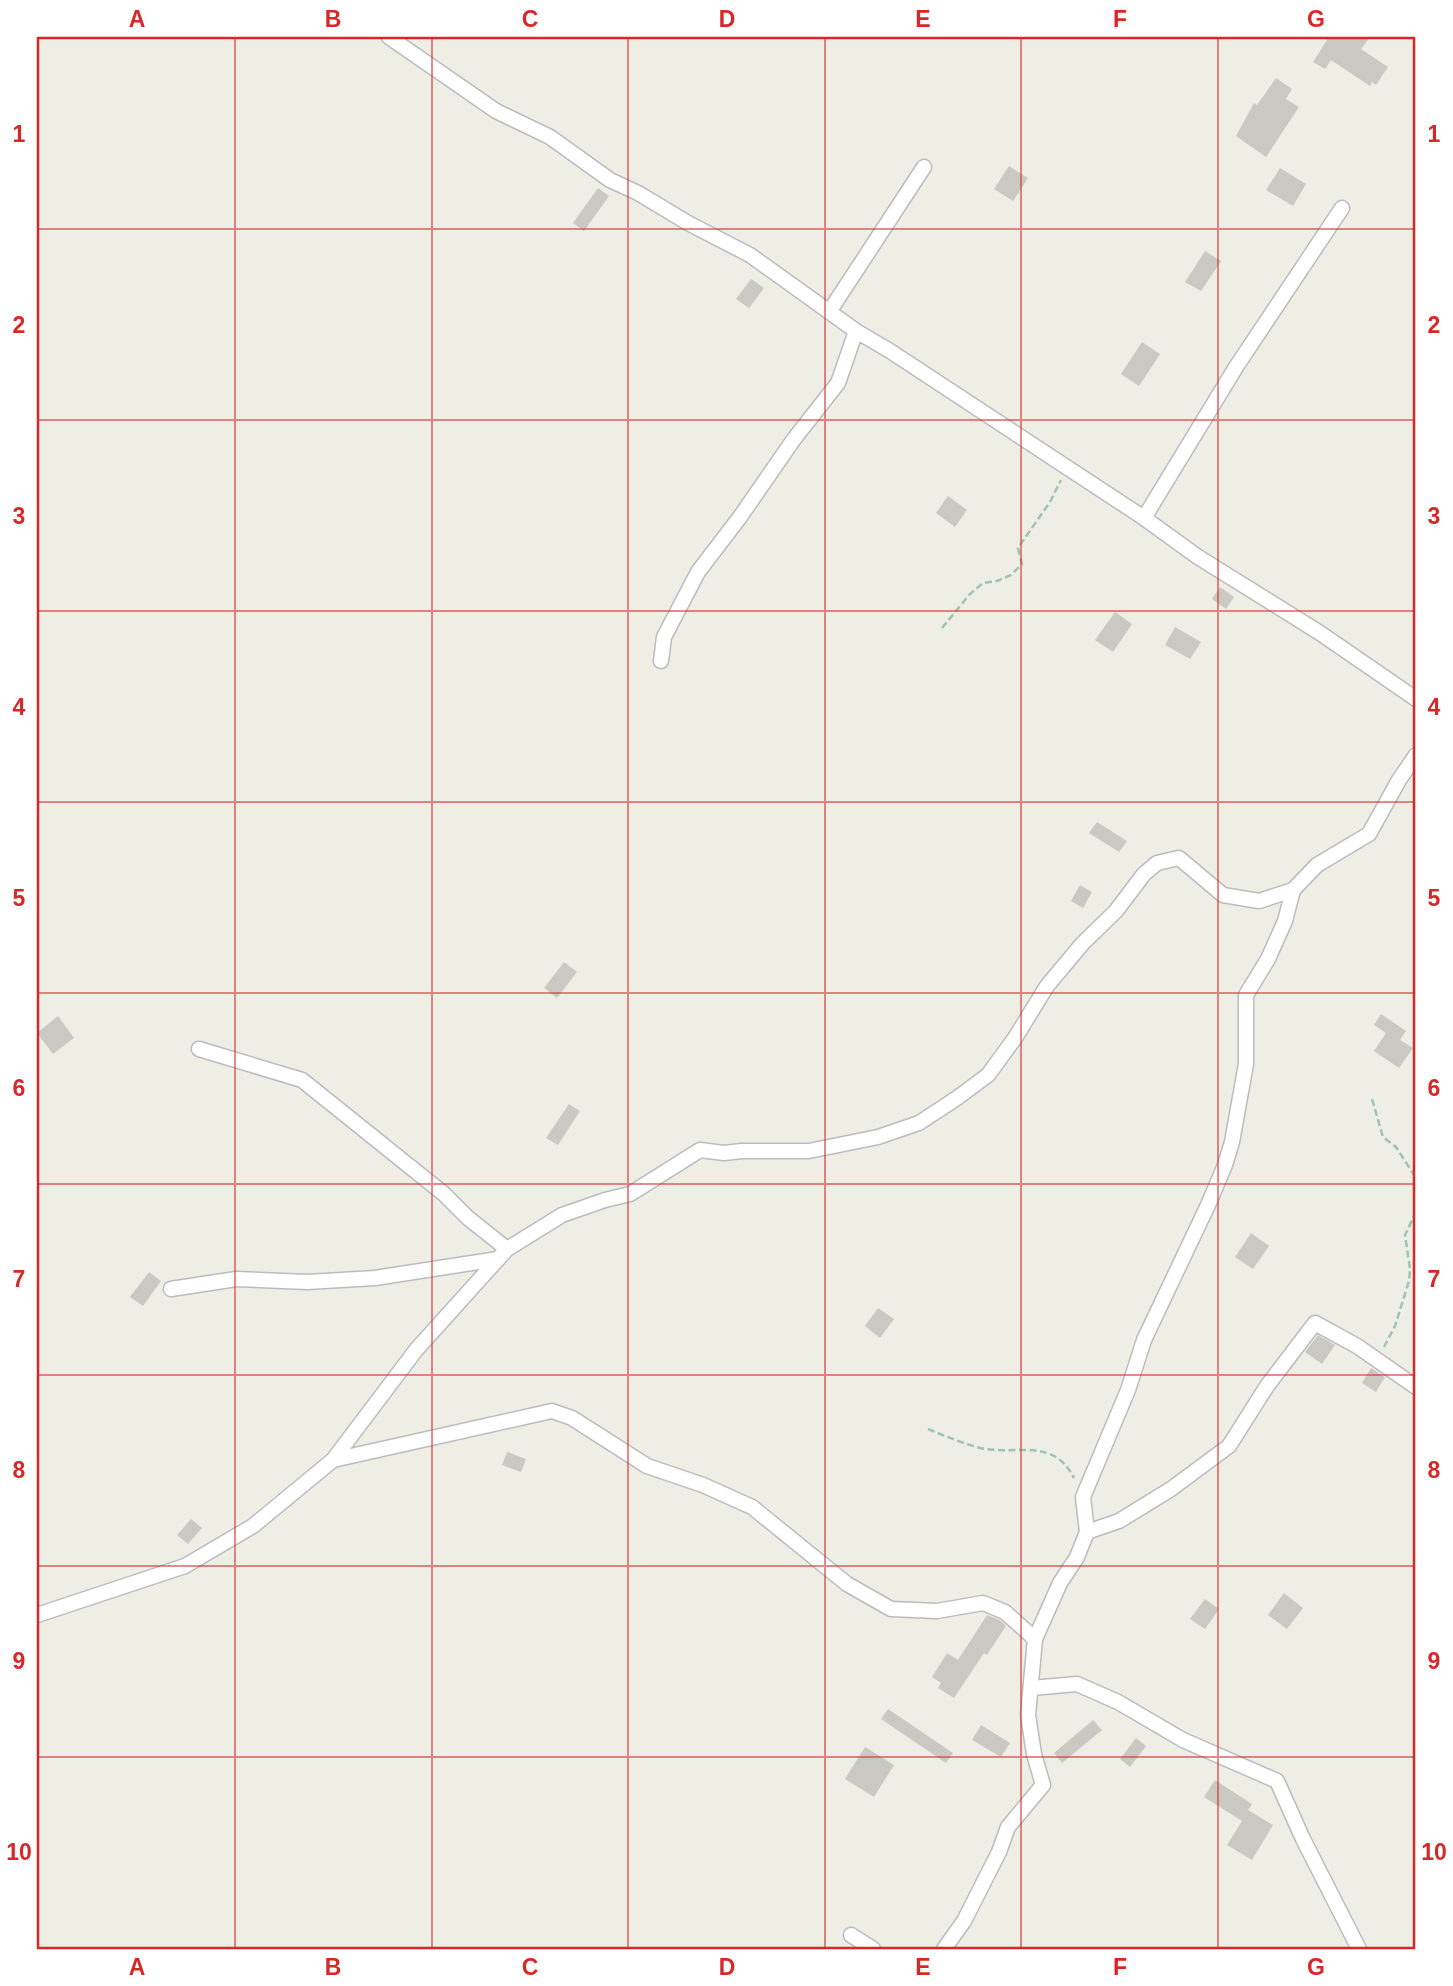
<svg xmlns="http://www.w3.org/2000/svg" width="1453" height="1986" font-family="Helvetica,sans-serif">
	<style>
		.building { fill: #cac8c2 }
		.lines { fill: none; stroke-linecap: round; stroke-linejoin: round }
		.minor-casing { stroke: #babbc0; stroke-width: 17 }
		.path { stroke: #9dc4ae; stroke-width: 2.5; stroke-dasharray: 7 3.5; stroke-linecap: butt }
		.minor { stroke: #fff; stroke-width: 14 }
		.grid { fill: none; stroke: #d62828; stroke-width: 2; stroke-opacity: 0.55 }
		.neatline { fill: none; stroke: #d62828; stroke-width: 2.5 }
		.grid-label { font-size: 23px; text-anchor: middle; font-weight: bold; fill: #d62828 }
	</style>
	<rect width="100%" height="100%" fill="#eeeee5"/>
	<g class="building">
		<polygon points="1329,37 1370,37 1361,49 1388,67 1376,85 1372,82 1370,86 1331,60 1325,69 1313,62"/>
		<polygon points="1276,78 1292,89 1286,99 1299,107 1266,157 1236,136 1254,103 1257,105"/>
		<polygon points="1009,166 1028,178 1013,201 994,189"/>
		<polygon points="1280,168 1306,184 1293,206 1266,190"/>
		<polygon points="598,188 609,196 584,231 573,223"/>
		<polygon points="1205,251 1221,261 1201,291 1185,282"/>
		<polygon points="751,279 764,288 749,308 736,299"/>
		<polygon points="1142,342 1160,354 1139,386 1121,374"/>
		<polygon points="948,496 967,510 955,527 936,513"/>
		<polygon points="1220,587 1234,597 1226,609 1212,599"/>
		<polygon points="1115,612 1132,624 1113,652 1095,640"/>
		<polygon points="1175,627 1201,642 1190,659 1165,645"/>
		<polygon points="1097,822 1127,841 1119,852 1089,833"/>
		<polygon points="1080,885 1092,892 1083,908 1071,901"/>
		<polygon points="564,962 577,972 557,998 544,988"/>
		<polygon points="1381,1014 1406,1031 1400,1040 1413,1048 1399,1068 1374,1051 1386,1033 1374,1025"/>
		<polygon points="58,1016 74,1038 53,1054 37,1033"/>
		<polygon points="569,1104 580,1111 558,1145 546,1138"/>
		<polygon points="1251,1233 1269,1246 1253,1269 1235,1257"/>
		<polygon points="149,1272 161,1281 143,1306 130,1297"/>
		<polygon points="878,1308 894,1319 880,1338 865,1326"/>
		<polygon points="1318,1335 1335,1345 1322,1364 1305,1352"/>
		<polygon points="1371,1368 1385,1377 1376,1392 1362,1383"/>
		<polygon points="507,1452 526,1459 521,1472 502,1465"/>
		<polygon points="191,1519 202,1528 188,1544 177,1535"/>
		<polygon points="1284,1593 1303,1608 1287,1629 1268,1615"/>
		<polygon points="1205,1599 1219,1609 1205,1629 1190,1619"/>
		<polygon points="987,1615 1000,1620 1006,1626 987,1655 984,1653 954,1698 938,1688 941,1683 932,1677 947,1653 958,1660"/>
		<polygon points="888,1709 953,1753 946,1763 881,1719"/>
		<polygon points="1093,1720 1102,1730 1062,1763 1054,1753"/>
		<polygon points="981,1725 1010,1743 1001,1757 972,1740"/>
		<polygon points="1136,1738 1146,1746 1130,1767 1120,1759"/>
		<polygon points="865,1747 894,1765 874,1797 845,1779"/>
		<polygon points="1215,1780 1252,1804 1248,1810 1273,1825 1252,1860 1227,1845 1242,1821 1204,1797"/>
	</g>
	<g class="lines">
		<defs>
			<g id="minor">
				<polyline points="389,37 496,111 550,137 610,180 638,193 688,223 750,255 856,331 890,351 1144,518 1198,557 1320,633 1416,699"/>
				<polyline points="829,312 924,167"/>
				<polyline points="1144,518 1236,367 1342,208"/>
				<polyline points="661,661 664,637 698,572 740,517 794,439 838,383 856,331"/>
				<polyline points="199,1049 302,1080 444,1194 468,1218 507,1249"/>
				<polyline points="171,1289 236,1279 307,1282 375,1278 498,1259"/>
				<polyline points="333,1460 552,1411 572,1418 647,1466 703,1485 752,1507 847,1584 891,1609 937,1611 983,1603 1005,1612 1035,1639"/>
				<polyline points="1087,1532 1119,1521 1171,1489 1229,1446 1267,1386 1315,1323 1357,1346 1416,1387"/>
				<polyline points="37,1615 185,1566 253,1526 333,1460 416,1350 507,1249 562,1215 605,1200 630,1194 700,1150 724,1153 742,1151 809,1151 878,1137 919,1123 957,1098 988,1075 1015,1038 1047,986 1083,943 1116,911 1144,874 1157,863 1179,858 1223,895 1259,901 1293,890 1317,865 1369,834 1399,780 1416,755"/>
				<polyline points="1031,1688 1077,1684 1118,1702 1183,1740 1277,1781 1303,1839 1359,1949"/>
				<polyline points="851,1935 873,1949"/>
				<polyline points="944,1949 964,1921 999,1852 1008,1827 1043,1785 1034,1754 1028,1715 1035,1639 1060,1583 1077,1557 1087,1532 1083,1497 1128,1390 1144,1340 1208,1205 1225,1165 1232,1142 1246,1064 1246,995 1268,959 1285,921 1293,890"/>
			</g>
		</defs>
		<use href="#minor" class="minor-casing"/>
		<g class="path">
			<polyline points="942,628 970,594 983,583 997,581 1011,575 1022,564 1018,548 1050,502 1061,480"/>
			<polyline points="1372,1099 1383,1137 1396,1147 1416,1178"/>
			<polyline points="1384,1347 1395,1326 1409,1281 1410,1269 1405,1235 1416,1212"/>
			<path d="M928,1429C945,1436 962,1443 980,1448C1015,1456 1053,1436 1074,1478"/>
		</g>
		<use href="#minor" class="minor"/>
	</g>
	<path class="grid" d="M235,37V1949M432,37V1949M628,37V1949M825,37V1949M1021,37V1949M1218,37V1949M37,229H1416M37,420H1416M37,611H1416M37,802H1416M37,993H1416M37,1184H1416M37,1375H1416M37,1566H1416M37,1757H1416"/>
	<rect width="1453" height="1986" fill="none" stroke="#ffffff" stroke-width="77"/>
	<rect x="38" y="38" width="1376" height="1910" class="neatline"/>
	<g class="grid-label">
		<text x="137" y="27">A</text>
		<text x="333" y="27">B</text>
		<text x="530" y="27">C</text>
		<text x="727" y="27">D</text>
		<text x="923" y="27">E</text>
		<text x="1120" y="27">F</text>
		<text x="1316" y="27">G</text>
		<text x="19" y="142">1</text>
		<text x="1434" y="142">1</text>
		<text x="19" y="333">2</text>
		<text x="1434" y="333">2</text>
		<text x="19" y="524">3</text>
		<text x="1434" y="524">3</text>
		<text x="19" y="715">4</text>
		<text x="1434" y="715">4</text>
		<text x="19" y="906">5</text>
		<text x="1434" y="906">5</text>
		<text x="19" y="1096">6</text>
		<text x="1434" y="1096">6</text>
		<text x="19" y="1287">7</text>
		<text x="1434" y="1287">7</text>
		<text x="19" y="1478">8</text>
		<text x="1434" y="1478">8</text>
		<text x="19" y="1669">9</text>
		<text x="1434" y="1669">9</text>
		<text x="19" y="1860">10</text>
		<text x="1434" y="1860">10</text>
		<text x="137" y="1975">A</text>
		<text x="333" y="1975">B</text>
		<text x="530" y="1975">C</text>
		<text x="727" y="1975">D</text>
		<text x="923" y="1975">E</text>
		<text x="1120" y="1975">F</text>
		<text x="1316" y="1975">G</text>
	</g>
</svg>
